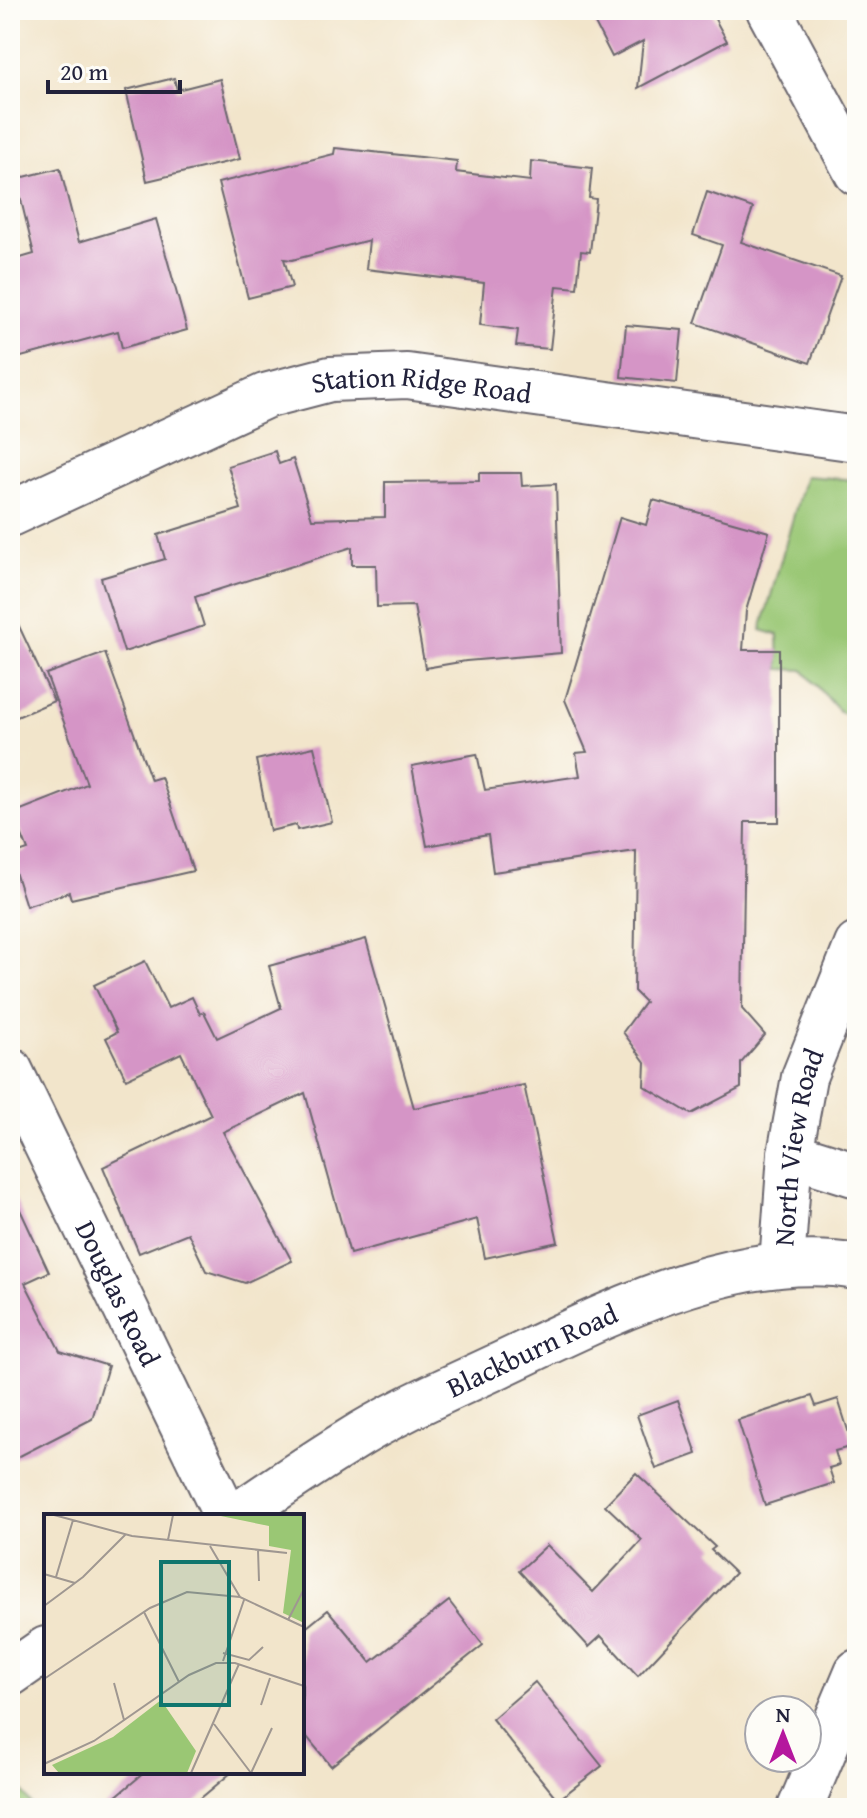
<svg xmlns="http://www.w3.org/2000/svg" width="867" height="1818" font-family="'Gentium Book Plus',serif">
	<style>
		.green { fill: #9ac774; stroke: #5e7458; stroke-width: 2 }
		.building { fill: #d595c6 }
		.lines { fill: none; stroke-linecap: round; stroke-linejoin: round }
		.minor-casing { stroke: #6b666d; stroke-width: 48 }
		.minor { stroke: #fff; stroke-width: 44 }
		.labels { text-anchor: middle; stroke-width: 6; stroke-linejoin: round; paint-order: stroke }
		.street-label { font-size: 28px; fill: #22223b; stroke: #fdfcf7 }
		.inset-road { fill: none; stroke: #9f9791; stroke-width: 2 }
		.view { fill: #0f766e; fill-opacity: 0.15; stroke: #0f766e; stroke-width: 4 }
		.inset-edge { fill: none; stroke: #22223b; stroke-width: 4 }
	</style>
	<rect width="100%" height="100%" fill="#fdfcf7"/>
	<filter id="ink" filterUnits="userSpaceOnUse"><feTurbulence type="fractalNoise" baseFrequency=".0125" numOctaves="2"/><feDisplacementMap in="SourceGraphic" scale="16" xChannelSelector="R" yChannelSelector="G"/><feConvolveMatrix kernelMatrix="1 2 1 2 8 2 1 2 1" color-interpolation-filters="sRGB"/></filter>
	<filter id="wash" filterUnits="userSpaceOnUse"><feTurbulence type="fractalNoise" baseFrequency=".006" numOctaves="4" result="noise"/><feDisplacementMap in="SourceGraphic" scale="32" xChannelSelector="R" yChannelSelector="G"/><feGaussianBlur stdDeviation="1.8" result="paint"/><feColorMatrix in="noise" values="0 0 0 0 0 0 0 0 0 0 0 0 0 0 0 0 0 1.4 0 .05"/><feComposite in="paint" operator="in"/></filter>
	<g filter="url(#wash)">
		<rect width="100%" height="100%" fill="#f2e5cb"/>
		<g class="green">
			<polygon points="805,476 857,480 857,716 841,713 803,670 779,669 778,635 761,630"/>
			<polygon points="10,1773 34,1808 10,1808"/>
		</g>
		<g id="blocks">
			<g class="building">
				<polygon points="588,10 710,10 727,41 638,88 643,41 612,57"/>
				<polygon points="174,78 177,90 220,79 240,159 147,181 126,90"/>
				<polygon points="335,148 457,161 456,172 530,181 531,161 592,168 589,198 596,199 590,252 581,251 577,288 557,286 550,349 516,346 518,330 480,325 484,283 366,269 369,240 292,260 284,259 292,287 248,298 218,183 334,154"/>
				<polygon points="60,168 79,242 156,219 187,330 122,348 118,331 10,360 10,261 34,254 16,179"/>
				<polygon points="707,192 753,208 741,242 841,276 810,363 695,323 722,245 693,235"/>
				<polygon points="626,325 682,330 677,383 621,377"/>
				<polygon points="275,451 279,464 293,459 312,519 385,517 385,482 479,481 479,473 521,473 522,486 556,484 561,653 466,661 425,668 414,606 377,607 376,565 352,565 352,547 195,597 204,626 124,652 101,578 165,559 158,535 241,509 228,466"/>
				<polygon points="653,500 769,532 746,611 743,650 779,650 779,822 745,822 742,1009 765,1035 741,1063 741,1088 691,1114 644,1086 645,1062 623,1032 645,1002 634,991 636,851 493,872 488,835 427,846 412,766 477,754 485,790 580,776 576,753 587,752 565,700 620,517 646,525"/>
				<polygon points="10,607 54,701 10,720"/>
				<polygon points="105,653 151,780 161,777 193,871 71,899 69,892 26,906 10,856 28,850 13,813 87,784 46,674"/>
				<polygon points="314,747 332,822 297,830 296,825 270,831 256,760"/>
				<polygon points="366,939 414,1108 524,1085 558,1242 485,1258 477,1219 350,1254 305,1093 223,1132 292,1261 245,1283 206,1271 188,1233 139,1253 103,1167 211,1115 181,1053 126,1079 106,1038 117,1032 94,985 145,961 168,1008 192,997 200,1014 204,1012 217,1038 281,1008 269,966"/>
				<polygon points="10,1188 49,1272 25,1283 60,1351 108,1366 92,1419 10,1461"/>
				<polygon points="812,1396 816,1406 838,1399 853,1446 835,1451 839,1465 829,1468 834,1483 765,1505 738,1420"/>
				<polygon points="678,1400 697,1454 656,1469 637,1415"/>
				<polygon points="636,1473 715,1547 711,1550 735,1573 638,1676 601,1636 589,1647 519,1571 547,1545 593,1592 642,1540 605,1505"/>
				<polygon points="449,1601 483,1645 331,1766 302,1731 302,1631 328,1610 371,1662"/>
				<polygon points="535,1682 602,1766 558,1800 492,1719"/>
				<polygon points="145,1772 232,1772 189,1808 102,1808"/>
			</g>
		</g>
	</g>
	<g filter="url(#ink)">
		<use href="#blocks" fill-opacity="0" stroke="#6b666d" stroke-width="2"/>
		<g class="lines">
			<defs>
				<g id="minor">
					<polyline points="769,10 857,173"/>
					<path id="s1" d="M10,514L265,396L330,379L407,376L857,439"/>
					<path id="s2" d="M10,1070L226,1516"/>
					<polyline points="790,1154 857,1175"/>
					<path id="s3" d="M782,1264L790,1154L804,1077L857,945"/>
					<path id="s4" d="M236,1516C273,1491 310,1465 348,1442C395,1412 449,1389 500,1365C606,1315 737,1246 857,1267"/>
					<polyline points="10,1674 46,1649"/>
					<polyline points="800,1808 857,1672"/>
				</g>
			</defs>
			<use href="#minor" class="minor-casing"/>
			<use href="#minor" class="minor"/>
		</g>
	</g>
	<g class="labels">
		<g class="street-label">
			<text dy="10" stroke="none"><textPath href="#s1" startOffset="440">Station Ridge Road</textPath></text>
			<text dy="10" stroke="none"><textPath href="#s3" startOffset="118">North View Road</textPath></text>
			<text dy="10" stroke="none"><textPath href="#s2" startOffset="248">Douglas Road</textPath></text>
			<text dy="10" stroke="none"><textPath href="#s4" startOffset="340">Blackburn Road</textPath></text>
		</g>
	</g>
	<g transform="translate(44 1514)">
		<rect width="260" height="260" fill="#f2e5cb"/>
		<path d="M172,1H260V109L239,99L247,36L225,32V12ZM117,186L152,237L143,259H15L8,251L69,223Z" fill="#9ac774"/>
		<path class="inset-road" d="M10,1L88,22L243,39M124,26L129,1M166,32L196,83M214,36L215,67M0,60L31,69M12,63L29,6M0,92L39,63L82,20M100,98L135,168M244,106L260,75M179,139L205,146L219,133M179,147L200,86M0,165L106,94L143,78L196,83L260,113M70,169L80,206M217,191L226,164M170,210L207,259M0,250L50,227L145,161L172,149H191L260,172M147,259L195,150M207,259L228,214"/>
		<path class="view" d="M117,48H185V191H117Z"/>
		<rect width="260" height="260" class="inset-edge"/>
	</g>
	<rect width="867" height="1818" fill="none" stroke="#fdfcf7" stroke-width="40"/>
	<g transform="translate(783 1734)"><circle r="38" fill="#fdfcf7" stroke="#a5a5ac" stroke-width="2"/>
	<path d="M0-6L14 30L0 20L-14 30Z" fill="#b5179e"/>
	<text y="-12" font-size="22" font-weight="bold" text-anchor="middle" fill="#22223b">N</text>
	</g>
	<path d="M48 80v12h132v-12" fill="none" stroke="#22223b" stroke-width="4"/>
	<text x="60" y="80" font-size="24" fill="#22223b" stroke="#fdfcf7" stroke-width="6" paint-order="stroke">20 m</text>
</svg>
